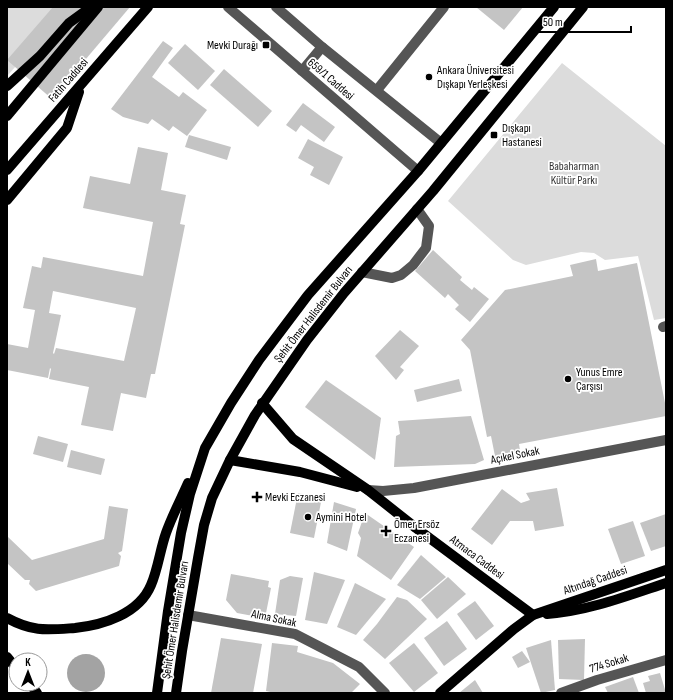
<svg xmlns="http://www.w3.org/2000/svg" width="673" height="700" font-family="'Sofia Sans Condensed',sans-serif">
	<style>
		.green { fill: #dcdcdc }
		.water { fill: #a3a3a3 }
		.building { fill: #c4c4c4; fill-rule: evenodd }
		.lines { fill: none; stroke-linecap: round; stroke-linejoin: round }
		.minor { stroke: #555; stroke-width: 10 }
		.major { stroke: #000; stroke-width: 10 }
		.poi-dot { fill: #000; stroke: #fff; stroke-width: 1.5 }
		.labels { text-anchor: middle; stroke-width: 3.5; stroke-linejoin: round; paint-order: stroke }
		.poi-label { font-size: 12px; fill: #000; stroke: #fff; text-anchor: start }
		.street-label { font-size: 12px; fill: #000; stroke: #fff }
		.park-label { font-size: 12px; fill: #333; stroke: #fff }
	</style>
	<rect width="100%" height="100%" fill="#fff"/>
	<g class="green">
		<polygon points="7,7 69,7 7,76"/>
		<polygon points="562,63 666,146 666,318 654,320 638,256 605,260 594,253 581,252 526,265 513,260 448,201"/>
	</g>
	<circle class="water" cx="86" cy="673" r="19"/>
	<g class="building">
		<polygon points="53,7 130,7 52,99 7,60"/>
		<polygon points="476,7 523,7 504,30"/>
		<polygon points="163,41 173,48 152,77 179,97 183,92 207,110 187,136 173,126 169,131 152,119 148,124 123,117 111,109"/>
		<polygon points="185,44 215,71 198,90 168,63"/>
		<polygon points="224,69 272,111 258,127 210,85"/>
		<polygon points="303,103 335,127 324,142 301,125 296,132 286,125"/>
		<polygon points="189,135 231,147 227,160 185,147"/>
		<polygon points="308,139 343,157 329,185 310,175 314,167 298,158"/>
		<path d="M138,147L168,153L161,190L186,195L180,224L185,225L155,374H151L146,398L121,393L113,431L81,425L89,387L49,379L51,369L50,368L48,378L7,370V344L28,348L35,310L23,308L32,266L41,268L43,257L143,276L153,222L83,208L90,176L130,184ZM53,291L136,308L124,361L56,348L54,354L53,353L61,315L49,313Z"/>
		<polygon points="433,250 462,277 460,280 472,290 474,287 489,299 470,322 455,309 459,305 448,294 445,298 415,271"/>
		<polygon points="596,259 598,271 637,263 666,408 666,416 519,444 521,457 496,461 491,436 487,437 470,350 461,340 505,290 573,276 570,265"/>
		<polygon points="400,330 419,346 400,367 404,370 396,380 375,356"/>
		<polygon points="459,379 462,391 417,402 414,390"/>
		<polygon points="326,380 381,418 375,460 305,407"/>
		<polygon points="471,416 484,460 475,464 394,467 396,436 400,434 398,421"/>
		<polygon points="38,436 68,444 63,462 33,454"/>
		<polygon points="71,450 105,459 101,475 67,467"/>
		<polygon points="557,488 564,526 535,531 533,521 510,521 492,545 471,529 502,489 521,503 530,500 526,493"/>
		<polygon points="298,493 322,497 314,538 290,533"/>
		<polygon points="334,502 356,509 347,551 327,543"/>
		<polygon points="109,506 128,509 122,551 118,553 121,556 119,566 36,591 29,584 30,580 25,580 7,563 7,539 8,537 32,560 104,539"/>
		<polygon points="365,513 414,547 391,580 357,556 361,538 358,533"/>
		<polygon points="666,514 666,546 651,551 640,523"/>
		<polygon points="633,521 645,556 621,564 608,529"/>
		<polygon points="421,555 446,577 420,599 397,585"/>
		<polygon points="314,572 345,580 327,624 305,620"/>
		<polygon points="231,574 269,581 268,587 271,588 265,618 237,613 226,600"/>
		<polygon points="290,576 303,578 296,616 275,614 280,580"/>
		<polygon points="448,577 466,594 437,619 421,600"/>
		<polygon points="355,583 386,599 356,635 337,627"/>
		<polygon points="397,597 407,600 427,619 385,659 363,640 377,624"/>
		<polygon points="475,601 494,626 476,640 457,614"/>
		<polygon points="447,621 467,649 444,666 424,638"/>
		<polygon points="221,638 262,644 253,693 211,693"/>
		<polygon points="585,639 584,680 559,679 558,640"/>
		<polygon points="551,640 555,690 541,693 526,648"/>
		<polygon points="272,643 298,646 297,652 333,663 360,684 351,693 275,693 266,691"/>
		<polygon points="414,643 438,673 414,692 389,663"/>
		<polygon points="522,651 530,662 518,668 512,657"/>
		<polygon points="660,673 666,693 646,693 643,683 650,681 648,676"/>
		<polygon points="633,677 639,693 608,693 605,687"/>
		<polygon points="475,680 483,693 459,693"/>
	</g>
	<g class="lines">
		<g class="minor">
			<polyline points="228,7 418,171"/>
			<polyline points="276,7 322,47 441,143"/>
			<polyline points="302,71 322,47"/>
			<polyline points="377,90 444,7"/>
			<polyline points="362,272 392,278 401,275 413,265 426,248 429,226 417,209"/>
			<polyline points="663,327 666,326"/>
			<polyline points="368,490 383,491 414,488 666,440"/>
			<polyline points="188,615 295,634 359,667 385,693"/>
			<polyline points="561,693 597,680 666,660"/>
		</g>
		<g class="major">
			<polyline points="7,86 40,56 69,23 91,7"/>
			<polyline points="7,116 98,7"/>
			<polyline points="7,170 148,7"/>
			<polyline points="7,200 67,128 79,92"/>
			<polyline points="262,403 293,439 368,490 416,528 533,615"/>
			<polyline points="230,460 300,472 357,487"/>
			<path d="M547,614C588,611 627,596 666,583"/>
			<path d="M7,618C33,632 46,630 75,628C103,625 139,614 151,585C158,569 160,550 166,533C172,516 181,499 188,483"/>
			<polyline points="7,657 16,668"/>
			<polyline points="30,684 37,693"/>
			<polyline points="157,693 168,611 181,533 190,494 205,448 231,403 259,360 308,295 418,171 554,7"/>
			<polyline points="176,693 182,651 198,558 204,525 212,498 230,460 255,415 307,340 344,293 433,191 583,7"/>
			<polyline points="440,693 514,629 533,615 666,570"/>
		</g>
	</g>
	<g class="poi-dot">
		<rect x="262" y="41" width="8" height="8" rx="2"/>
		<circle cx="429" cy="77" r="4"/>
		<rect x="490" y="131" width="8" height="8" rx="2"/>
		<circle cx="568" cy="379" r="4"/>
		<path d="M255 491h4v4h4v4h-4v4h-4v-4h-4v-4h4z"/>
		<circle cx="308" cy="517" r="4"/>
		<path d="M384 525h4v4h4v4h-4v4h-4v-4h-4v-4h4z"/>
	</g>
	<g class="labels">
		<g class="poi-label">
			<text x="258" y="49" text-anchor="end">Mevki Durağı</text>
			<text x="437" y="74">Ankara Üniversitesi<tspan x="437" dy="14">Dışkapı Yerleşkesi</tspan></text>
			<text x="502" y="132">Dışkapı<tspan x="502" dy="14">Hastanesi</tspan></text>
			<text x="576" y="376">Yunus Emre<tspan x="576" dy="14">Çarşısı</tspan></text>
			<text x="265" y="501">Mevki Eczanesi</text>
			<text x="316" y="521">Aymini Hotel</text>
			<text x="394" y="528">Ömer Ersöz<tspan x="394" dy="14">Eczanesi</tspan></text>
		</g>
		<g class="street-label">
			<text transform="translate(331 79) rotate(41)" y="4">659/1 Caddesi</text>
			<text transform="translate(68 80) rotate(-49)" y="4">Fatih Caddesi</text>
			<text transform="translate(313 314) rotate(-52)" y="4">Şehit Ömer Halisdemir Bulvarı</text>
			<text transform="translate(515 455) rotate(-11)" y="4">Açıkel Sokak</text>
			<text transform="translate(477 557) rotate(37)" y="4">Atmaca Caddesi</text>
			<text transform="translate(595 580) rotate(-19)" y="4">Altındağ Caddesi</text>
			<text transform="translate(274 618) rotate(12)" y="4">Alma Sokak</text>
			<text transform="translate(175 620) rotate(-81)" y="4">Şehit Ömer Halisdemir Bulvarı</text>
			<text transform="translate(609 663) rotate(-17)" y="4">774 Sokak</text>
		</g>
		<g class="park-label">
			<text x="574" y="170">Babaharman<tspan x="574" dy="14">Kültür Parkı</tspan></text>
		</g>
	</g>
	<rect width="673" height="700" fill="none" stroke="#000000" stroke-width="16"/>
	<g transform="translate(28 672)"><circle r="19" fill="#ffffff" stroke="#999999"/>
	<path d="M0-3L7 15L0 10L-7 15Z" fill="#000000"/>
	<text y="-6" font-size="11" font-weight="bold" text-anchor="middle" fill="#000000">K</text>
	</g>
	<path d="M537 26v6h94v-6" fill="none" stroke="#000000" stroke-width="2"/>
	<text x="543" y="26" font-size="12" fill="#000000" stroke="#ffffff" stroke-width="3" paint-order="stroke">50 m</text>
</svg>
